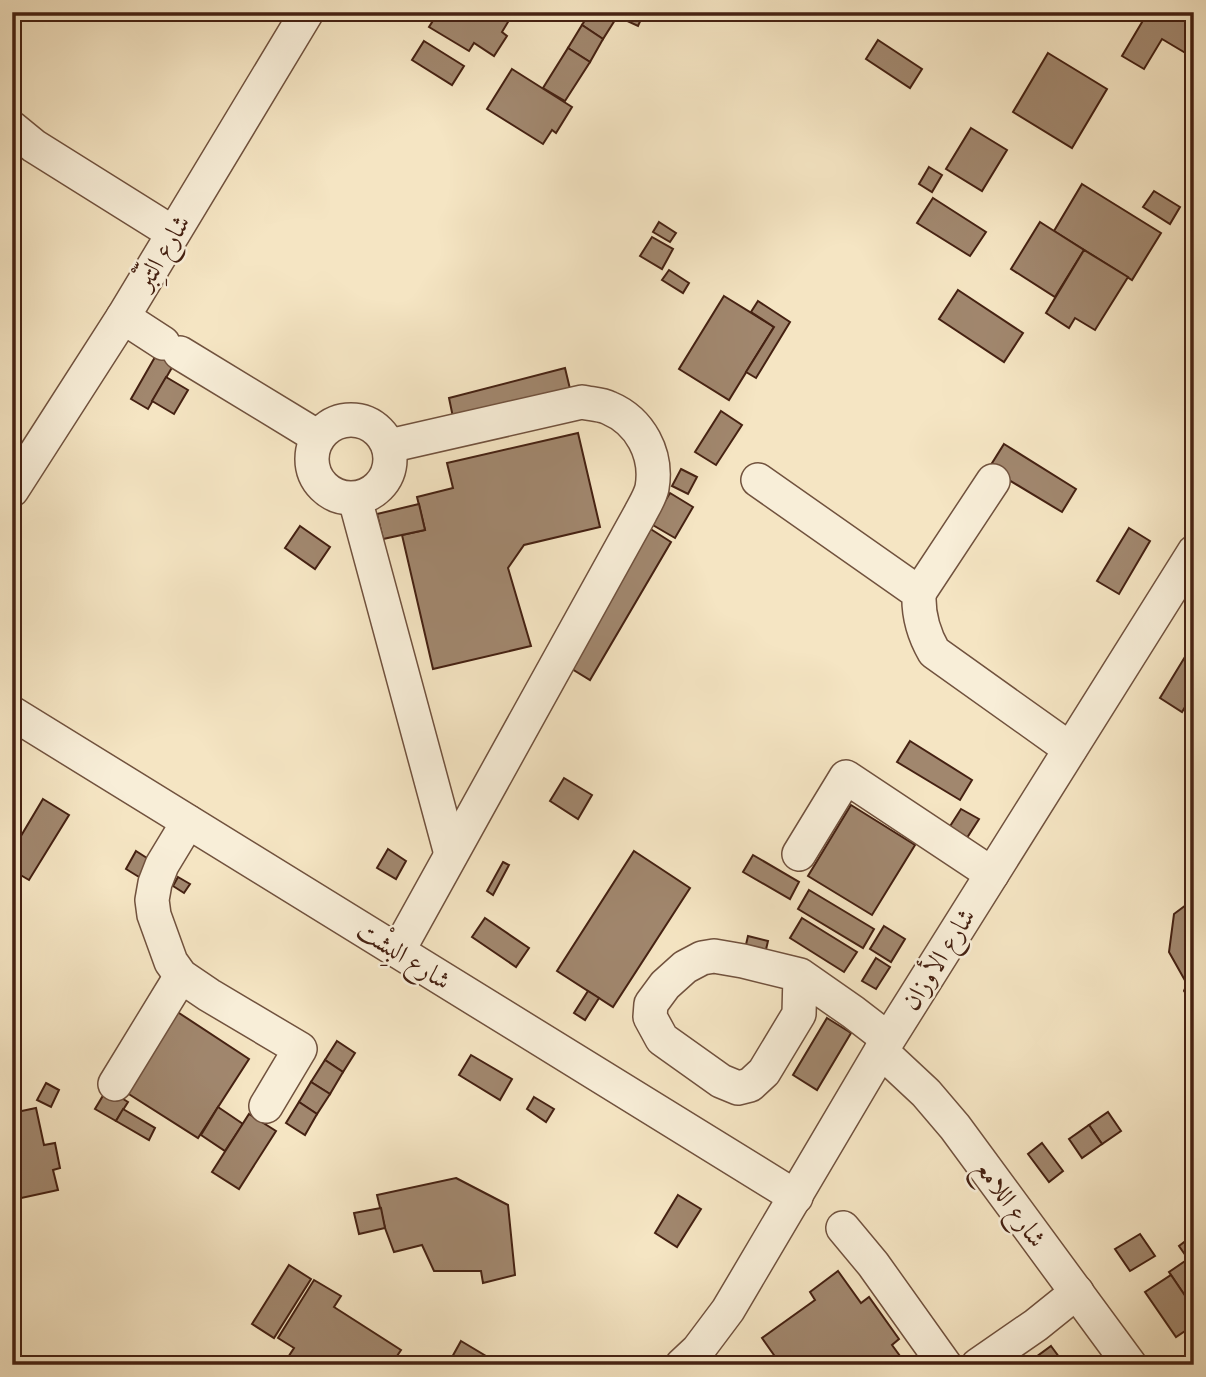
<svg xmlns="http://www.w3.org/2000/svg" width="1206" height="1377" font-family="'IM FELL English',Amiri,serif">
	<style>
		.building { fill: #a1876e; stroke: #452112; stroke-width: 2 }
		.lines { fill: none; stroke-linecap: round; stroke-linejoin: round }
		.minor-casing { stroke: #71523e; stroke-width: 36 }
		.minor { stroke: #f8eed8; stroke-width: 33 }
		.labels { text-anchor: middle; stroke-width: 5; stroke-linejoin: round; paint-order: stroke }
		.street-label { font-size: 26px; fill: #452112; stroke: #f8eed8 }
	</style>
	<rect width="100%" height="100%" fill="#f5e5c3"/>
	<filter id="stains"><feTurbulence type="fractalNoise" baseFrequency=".00286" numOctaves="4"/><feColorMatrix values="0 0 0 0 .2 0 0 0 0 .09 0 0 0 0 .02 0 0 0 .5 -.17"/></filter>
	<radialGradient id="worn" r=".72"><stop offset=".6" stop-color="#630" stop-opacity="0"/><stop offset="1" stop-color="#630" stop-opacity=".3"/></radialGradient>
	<g class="building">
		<polygon points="422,12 514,12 502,32 507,36 494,56 474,43 469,51 429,27 434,19"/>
		<polygon points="590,12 603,12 615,20 603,39 582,25"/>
		<polygon points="628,12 637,12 643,15 638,26 625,20"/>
		<polygon points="647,12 662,12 658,19"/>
		<polygon points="1148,12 1170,12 1194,27 1194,58 1162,39 1144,69 1122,56"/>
		<polygon points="582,25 603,39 590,62 568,48"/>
		<polygon points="878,40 922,69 910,88 866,59"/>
		<polygon points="424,41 464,66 452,85 412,60"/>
		<polygon points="568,48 590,62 565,101 543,88"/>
		<polygon points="1048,53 1107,89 1072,148 1013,112"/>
		<polygon points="512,69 572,107 556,133 552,130 543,144 487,109"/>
		<polygon points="971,128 1007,150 982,191 946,169"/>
		<polygon points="929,167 942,175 932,192 919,184"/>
		<polygon points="1082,184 1161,233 1132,280 1054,231"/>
		<polygon points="1154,191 1180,207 1170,224 1143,207"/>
		<polygon points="933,198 986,232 970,256 917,223"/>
		<polygon points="659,222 676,233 670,242 653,232"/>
		<polygon points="1040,222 1084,250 1055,297 1011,269"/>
		<polygon points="652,237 673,249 662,269 640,256"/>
		<polygon points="1084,250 1128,277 1095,330 1075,318 1069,328 1046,313"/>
		<polygon points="669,270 689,283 683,293 662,280"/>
		<polygon points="958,290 1023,333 1004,362 939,319"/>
		<polygon points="724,296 774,327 729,400 679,369"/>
		<polygon points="758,301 790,322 756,378 746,372 774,327 751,312"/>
		<polygon points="163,343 185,345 148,409 131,399"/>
		<polygon points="565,368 571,393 454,422 449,398"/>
		<polygon points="166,377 188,390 174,414 152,401"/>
		<polygon points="721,411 742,425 716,465 695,452"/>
		<polygon points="578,433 600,527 524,545 508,568 531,646 433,669 402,535 425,530 417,497 453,488 447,463"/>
		<polygon points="1004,444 1076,489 1062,512 989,468"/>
		<polygon points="681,469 697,477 688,494 672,486"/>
		<polygon points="670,493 693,507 675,538 651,524"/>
		<polygon points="419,504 425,530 383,539 377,514"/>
		<polygon points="300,526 330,547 315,569 285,548"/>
		<polygon points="649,528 671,542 590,680 567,666"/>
		<polygon points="1129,528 1150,541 1119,594 1097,581"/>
		<polygon points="1194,642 1194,692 1182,712 1160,698"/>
		<polygon points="910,741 972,780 960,800 897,762"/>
		<polygon points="564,778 592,795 578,819 550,801"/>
		<polygon points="43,799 69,815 29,880 12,870 12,851"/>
		<polygon points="851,805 915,845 872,915 808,876"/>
		<polygon points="961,809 979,819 965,841 947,831"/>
		<polygon points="388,849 406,861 396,879 377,868"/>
		<polygon points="136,851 150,860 139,877 126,869"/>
		<polygon points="634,851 690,888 613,1007 557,971"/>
		<polygon points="753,855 799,882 790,899 743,872"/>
		<polygon points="503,862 509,865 493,895 487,891"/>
		<polygon points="178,877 190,884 184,893 173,886"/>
		<polygon points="809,890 874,929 863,948 798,909"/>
		<polygon points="1194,899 1194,1006 1184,991 1187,984 1169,952 1174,914"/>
		<polygon points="485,918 529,948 516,967 472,937"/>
		<polygon points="802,918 857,952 844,972 790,938"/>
		<polygon points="884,926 905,939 891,962 870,949"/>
		<polygon points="748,936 768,941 764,958 744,953"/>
		<polygon points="876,958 890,967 876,989 862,981"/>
		<polygon points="588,991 599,998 585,1020 574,1013"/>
		<polygon points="176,1011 249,1059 198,1138 124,1091"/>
		<polygon points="827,1018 851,1033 817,1090 793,1075"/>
		<polygon points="337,1041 355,1053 343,1072 325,1060"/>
		<polygon points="471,1055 512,1079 500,1100 459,1075"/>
		<polygon points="325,1060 343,1072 330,1094 311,1082"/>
		<polygon points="311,1082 330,1094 317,1114 299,1102"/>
		<polygon points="46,1083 59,1090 51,1107 37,1100"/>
		<polygon points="107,1089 128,1102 116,1121 95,1109"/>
		<polygon points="534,1097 554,1109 546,1122 527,1109"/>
		<polygon points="299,1102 317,1114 305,1135 286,1123"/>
		<polygon points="218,1107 243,1124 225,1151 201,1135"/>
		<polygon points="36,1108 44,1145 55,1143 60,1168 53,1170 58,1190 12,1200 12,1113"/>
		<polygon points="123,1109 155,1128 149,1140 116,1121"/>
		<polygon points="1108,1112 1121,1131 1102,1144 1089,1125"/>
		<polygon points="249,1114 276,1131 239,1189 212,1172"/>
		<polygon points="1089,1125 1102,1144 1082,1158 1069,1139"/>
		<polygon points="1042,1143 1063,1171 1049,1182 1028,1154"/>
		<polygon points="456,1178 508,1205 515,1275 483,1283 481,1271 434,1271 422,1245 394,1252 385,1228 377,1195"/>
		<polygon points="678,1195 701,1209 677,1247 655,1233"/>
		<polygon points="381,1208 385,1228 359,1234 354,1213"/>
		<polygon points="1140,1234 1155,1256 1130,1271 1115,1249"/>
		<polygon points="1192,1236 1194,1238 1194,1309 1169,1272 1188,1259 1179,1246"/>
		<polygon points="289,1265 311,1279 274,1338 252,1324"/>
		<polygon points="838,1271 861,1303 869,1297 899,1339 892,1345 900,1356 887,1365 781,1365 762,1338 815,1300 810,1292"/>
		<polygon points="1171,1275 1194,1309 1194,1325 1176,1337 1145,1292"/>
		<polygon points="314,1280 341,1296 334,1307 401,1350 391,1365 283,1365 294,1348 278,1338"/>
		<polygon points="461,1341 501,1365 460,1365 451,1359"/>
		<polygon points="1051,1346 1065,1365 1042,1365 1036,1357"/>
	</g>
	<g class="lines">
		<defs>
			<g id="minor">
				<polyline points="12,128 34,146 173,233"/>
				<polyline points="123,317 163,343"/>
				<polyline points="180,353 318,437"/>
				<circle cx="351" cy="459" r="39"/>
				<path d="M389,446L582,402C590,404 601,404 609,408C640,421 658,454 652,488C650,497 644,506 640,514L398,951"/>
				<path d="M758,480L919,593C918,615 923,633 934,652L1070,749"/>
				<polyline points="12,490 123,317 307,12"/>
				<polyline points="355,499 451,854"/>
				<polyline points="919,593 993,481"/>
				<polyline points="12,713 796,1197"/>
				<polyline points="188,822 162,865 155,883 152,900 154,915 171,962 181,976 209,995 300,1049 266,1106"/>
				<polyline points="799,854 846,777 992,874"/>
				<polyline points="800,975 799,1014 764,1072 750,1085 738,1088 721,1081 662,1039 650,1017 651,1004 665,985 685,967 702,958 714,956 743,961 800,975 853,1012 888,1039"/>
				<polyline points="881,1051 926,1093 955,1127 1130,1365"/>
				<polyline points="115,1084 181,976"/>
				<polyline points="843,1228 873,1264 945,1365"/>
				<polyline points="682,1365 698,1350 728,1310 881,1051 1194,552"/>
				<polyline points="978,1365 1036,1325 1077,1292"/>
			</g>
		</defs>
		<use href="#minor" class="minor-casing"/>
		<use href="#minor" class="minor"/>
	</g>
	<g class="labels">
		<g class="street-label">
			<text transform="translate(162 252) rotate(-59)" y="9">شارع التِّبْر</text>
			<text transform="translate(404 955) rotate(32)" y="9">شارع البِشْت</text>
			<text transform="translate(938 959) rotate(-58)" y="9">شارع الأوزان</text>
			<text transform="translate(1011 1203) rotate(54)" y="9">شارع اللامع</text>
		</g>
	</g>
	<rect width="1206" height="1377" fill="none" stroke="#f5e5c3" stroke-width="42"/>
	<rect x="14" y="14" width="1178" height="1349" fill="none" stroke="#452112" stroke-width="3.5"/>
	<rect x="21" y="21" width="1164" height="1335" fill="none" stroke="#452112" stroke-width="2"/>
	<rect width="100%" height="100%" filter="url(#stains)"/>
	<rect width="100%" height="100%" fill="url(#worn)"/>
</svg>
